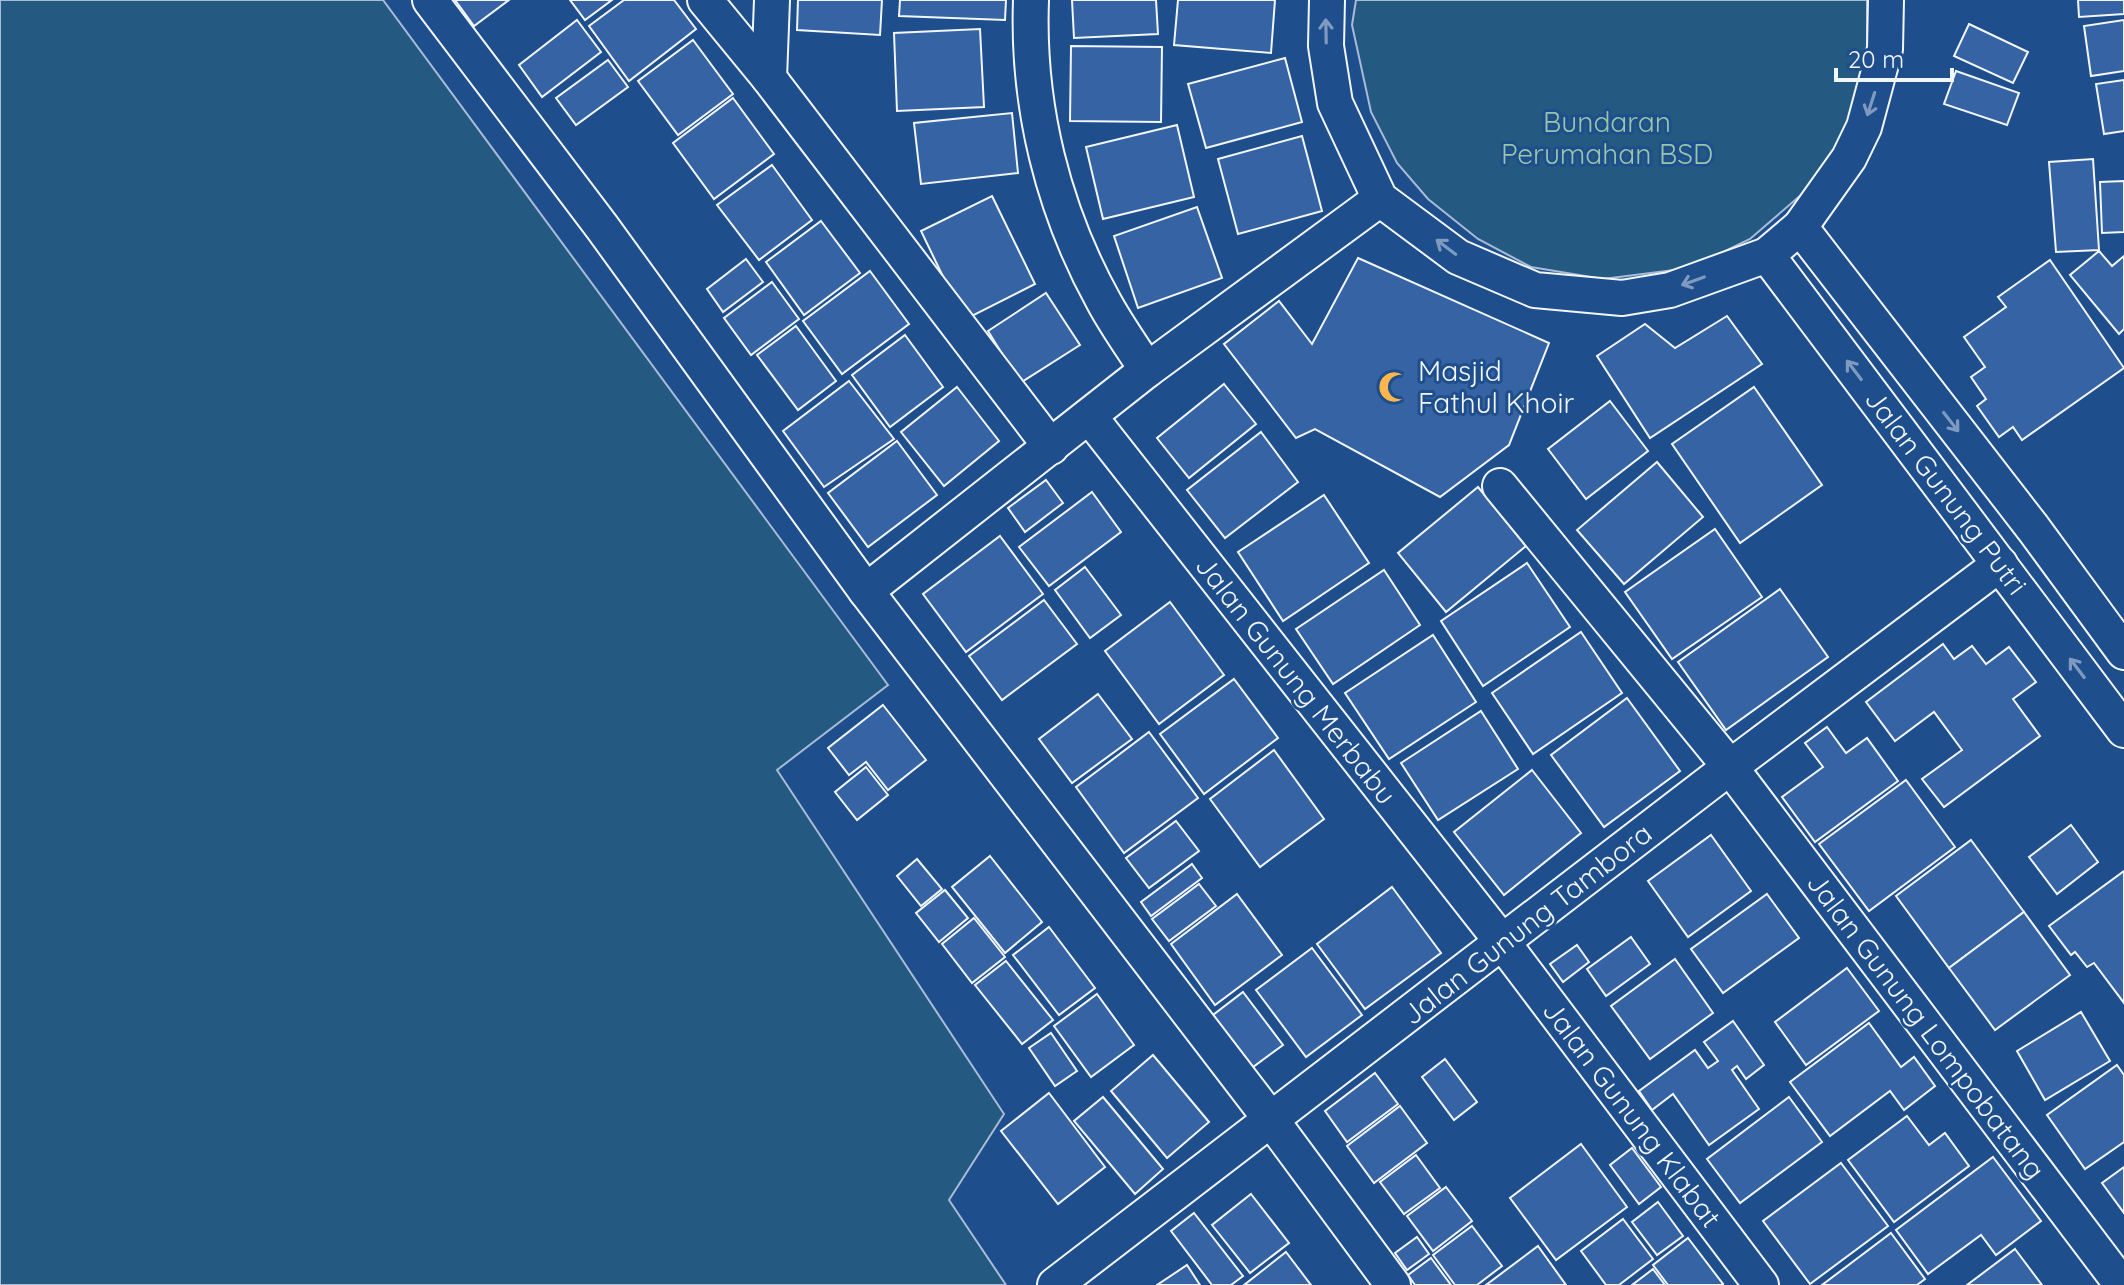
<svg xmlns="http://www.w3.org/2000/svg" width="2124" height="1285" font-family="Quicksand,sans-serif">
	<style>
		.green { fill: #245a82; stroke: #a8bbd7; stroke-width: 2 }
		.building { fill: #3563a3; stroke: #f2f6ff; stroke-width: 2 }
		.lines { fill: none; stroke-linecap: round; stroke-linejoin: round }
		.street-casing { stroke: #f2f6ff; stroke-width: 38 }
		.street { stroke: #1f4e8c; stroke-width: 34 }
		.oneway { stroke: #7e9ac0 }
		.labels { text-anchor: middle; stroke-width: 6; stroke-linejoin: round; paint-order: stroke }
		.park-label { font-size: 28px; fill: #97c8a6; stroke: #1f4e8c }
		.poi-label { font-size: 28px; fill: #f2f6ff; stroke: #1f4e8c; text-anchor: start }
		.street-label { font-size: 28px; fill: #f2f6ff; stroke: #1f4e8c }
	</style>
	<rect width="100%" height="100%" fill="#1f4e8c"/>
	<g class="green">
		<polygon points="0,0 383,0 888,685 777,770 1004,1114 949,1200 1006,1285 0,1285"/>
		<polygon points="1356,0 1867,0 1867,50 1851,125 1809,188 1750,239 1690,268 1603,279 1531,267 1478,239 1428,199 1397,163 1371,112 1352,25"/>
	</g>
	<g class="building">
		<polygon points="455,0 509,0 474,26"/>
		<polygon points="570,0 612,0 585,20"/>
		<polygon points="624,0 674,0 696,29 629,81 589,26"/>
		<polygon points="798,0 882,0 880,35 797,30"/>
		<polygon points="900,0 1006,0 1005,20 899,16"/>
		<polygon points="1072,0 1156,0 1158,34 1074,38"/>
		<polygon points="1178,0 1275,0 1271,53 1174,45"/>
		<polygon points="2078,0 2124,0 2124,14 2079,17"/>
		<polygon points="577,20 601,52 542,97 519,65"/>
		<polygon points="2124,20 2124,71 2091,76 2084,26"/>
		<polygon points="1969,24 2028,52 2013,83 1954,56"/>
		<polygon points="980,29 984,107 897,111 894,33"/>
		<polygon points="693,40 733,94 678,135 638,81"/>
		<polygon points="1071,46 1162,47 1161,122 1070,121"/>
		<polygon points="1285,58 1302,122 1206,148 1188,84"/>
		<polygon points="608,60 628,87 576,125 556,98"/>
		<polygon points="1956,71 2019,93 2007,125 1944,104"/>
		<polygon points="2124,80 2124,131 2104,134 2096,84"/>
		<polygon points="733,98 774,154 714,199 673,143"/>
		<polygon points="1012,113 1018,173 921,184 914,123"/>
		<polygon points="1177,125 1194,197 1103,219 1086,147"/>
		<polygon points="1302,136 1322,211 1238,234 1218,159"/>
		<polygon points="2093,159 2099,250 2056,252 2049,162"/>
		<polygon points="772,165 812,220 759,260 717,205"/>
		<polygon points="2124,181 2124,232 2102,233 2100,182"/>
		<polygon points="992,196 1035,284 964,320 921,231"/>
		<polygon points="1197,207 1222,278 1138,308 1114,236"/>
		<polygon points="821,221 860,273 804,315 766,262"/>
		<polygon points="2099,251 2112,266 2124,256 2124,329 2119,334 2070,275"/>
		<polygon points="1358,258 1549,343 1509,445 1440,497 1315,429 1296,438 1224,344 1279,301 1312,344"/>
		<polygon points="746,259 763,282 723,312 707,289"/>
		<polygon points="2050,260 2124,368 2022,440 2013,427 1999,437 1977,406 1986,399 1971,377 1985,367 1964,337 2006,307 1998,297"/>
		<polygon points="870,271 909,324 842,374 803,321"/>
		<polygon points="772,282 799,319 751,355 724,318"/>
		<polygon points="1046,293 1080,345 1020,383 988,331"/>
		<polygon points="1727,316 1762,364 1650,438 1597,356 1645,324 1675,348"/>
		<polygon points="796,326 836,381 798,410 757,355"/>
		<polygon points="905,335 943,387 890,427 852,375"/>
		<polygon points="849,381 894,439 824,487 783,431"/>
		<polygon points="1224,384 1256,424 1189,478 1157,438"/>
		<polygon points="957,387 999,441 944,486 901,432"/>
		<polygon points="1754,387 1822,485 1740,543 1672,444"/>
		<polygon points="1610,401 1648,451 1586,499 1548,449"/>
		<polygon points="1261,432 1298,482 1225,538 1187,490"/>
		<polygon points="897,441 937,495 868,547 828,493"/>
		<polygon points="1657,462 1703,517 1624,584 1577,530"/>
		<polygon points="1046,480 1063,503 1025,532 1008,508"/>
		<polygon points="1478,487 1526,546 1446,612 1398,553"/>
		<polygon points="1092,492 1121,532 1049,586 1019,547"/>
		<polygon points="1324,495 1369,563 1283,621 1238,552"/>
		<polygon points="1715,529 1762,597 1672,659 1625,592"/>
		<polygon points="1000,536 1043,594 966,652 923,594"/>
		<polygon points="1527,563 1570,627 1483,686 1441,621"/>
		<polygon points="1085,567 1121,615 1090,638 1055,590"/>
		<polygon points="1384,570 1420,625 1333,684 1296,629"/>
		<polygon points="1780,589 1828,657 1726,730 1678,662"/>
		<polygon points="1044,600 1077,644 1002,700 969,656"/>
		<polygon points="1170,602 1224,675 1159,724 1105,651"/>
		<polygon points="1581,632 1622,693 1533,754 1492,693"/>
		<polygon points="1433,635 1476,702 1389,759 1345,693"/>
		<polygon points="1943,644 1954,659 1972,646 1986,664 2009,647 2036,682 2013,699 2040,736 1944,807 1922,779 1962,750 1934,712 1895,741 1866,702"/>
		<polygon points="1234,679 1278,738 1204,794 1160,734"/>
		<polygon points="1098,694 1132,739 1072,783 1039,739"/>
		<polygon points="1627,698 1680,771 1604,827 1551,755"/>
		<polygon points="883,705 926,760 888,790 866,762 849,775 828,748"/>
		<polygon points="1481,711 1518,769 1438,820 1401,763"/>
		<polygon points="1827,727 1846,753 1867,738 1898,781 1815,842 1782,797 1823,767 1805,743"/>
		<polygon points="1149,732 1198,798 1124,853 1076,787"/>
		<polygon points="1274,750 1324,819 1260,867 1210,799"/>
		<polygon points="866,767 888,795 857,820 835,792"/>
		<polygon points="1532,770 1581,833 1504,895 1454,832"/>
		<polygon points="1906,780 1955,847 1869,911 1819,844"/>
		<polygon points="1176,821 1199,851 1149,888 1126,858"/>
		<polygon points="2071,825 2098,862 2057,894 2029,857"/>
		<polygon points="1711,835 1751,891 1688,937 1648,881"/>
		<polygon points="1971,840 2024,912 1949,968 1896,896"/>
		<polygon points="990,856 1042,922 1005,953 952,887"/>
		<polygon points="917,859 942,889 921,906 897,876"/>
		<polygon points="1192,864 1202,878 1151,916 1141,902"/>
		<polygon points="2124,871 2124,1003 2094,963 2087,967 2075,952 2071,955 2049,926"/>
		<polygon points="1199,884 1216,906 1169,941 1152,919"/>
		<polygon points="1392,887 1441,953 1365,1009 1317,944"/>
		<polygon points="945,890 968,918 939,942 916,913"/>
		<polygon points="1237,894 1282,955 1215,1005 1171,944"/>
		<polygon points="1767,894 1799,938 1723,993 1691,949"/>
		<polygon points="2024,912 2070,975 1995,1030 1949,968"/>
		<polygon points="974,918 1005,957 972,983 942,944"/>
		<polygon points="1049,927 1095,988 1059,1015 1013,955"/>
		<polygon points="1631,937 1650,964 1606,996 1587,969"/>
		<polygon points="1577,945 1589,962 1563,982 1550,964"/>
		<polygon points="1312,948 1362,1015 1306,1057 1256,990"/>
		<polygon points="1675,959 1713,1013 1650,1059 1611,1006"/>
		<polygon points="1006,961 1053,1020 1022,1044 975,985"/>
		<polygon points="1847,968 1879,1011 1806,1065 1775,1022"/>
		<polygon points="1243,992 1283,1045 1253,1067 1213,1015"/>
		<polygon points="1097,994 1134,1045 1091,1077 1054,1026"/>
		<polygon points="2081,1012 2110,1061 2045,1100 2017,1051"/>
		<polygon points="1733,1021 1764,1065 1746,1079 1737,1066 1732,1070 1759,1109 1709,1145 1673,1094 1652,1110 1639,1091 1695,1050 1708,1068 1718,1061 1704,1042"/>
		<polygon points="1869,1023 1901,1067 1914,1057 1935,1086 1904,1110 1890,1091 1830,1136 1790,1082"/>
		<polygon points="1051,1033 1077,1071 1055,1086 1029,1048"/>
		<polygon points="1153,1055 1209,1122 1167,1158 1111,1091"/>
		<polygon points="1445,1059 1477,1102 1454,1120 1422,1077"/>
		<polygon points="2117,1065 2124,1075 2124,1142 2085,1169 2047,1115"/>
		<polygon points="1375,1073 1398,1104 1347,1142 1325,1111"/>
		<polygon points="1049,1093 1105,1167 1058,1204 1001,1131"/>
		<polygon points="1103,1097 1163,1169 1135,1194 1074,1121"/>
		<polygon points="1789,1097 1822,1142 1740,1203 1707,1159"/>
		<polygon points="1400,1106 1427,1143 1374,1183 1347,1146"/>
		<polygon points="1907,1116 1929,1145 1945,1133 1969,1166 1894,1222 1848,1160"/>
		<polygon points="1581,1144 1627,1207 1556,1260 1510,1198"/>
		<polygon points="1632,1148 1661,1187 1639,1204 1610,1165"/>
		<polygon points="1416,1155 1440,1188 1404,1214 1380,1182"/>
		<polygon points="1993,1157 2041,1221 1996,1255 1981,1235 1928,1274 1896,1230"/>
		<polygon points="1841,1163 1888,1226 1810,1284 1763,1221"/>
		<polygon points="2124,1167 2124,1213 2102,1183"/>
		<polygon points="1446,1187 1472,1221 1433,1251 1407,1216"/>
		<polygon points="1251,1194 1289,1243 1250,1273 1212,1225"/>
		<polygon points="1658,1202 1683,1236 1657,1255 1632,1222"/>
		<polygon points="1194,1213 1243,1276 1231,1285 1212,1285 1171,1231"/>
		<polygon points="1623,1219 1653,1259 1619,1285 1606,1285 1581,1251"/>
		<polygon points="1472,1226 1502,1266 1477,1285 1455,1285 1433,1255"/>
		<polygon points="1891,1233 1925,1279 1917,1285 1822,1285"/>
		<polygon points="1417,1237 1429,1254 1407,1270 1395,1253"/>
		<polygon points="1688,1238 1723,1284 1721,1285 1668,1285 1653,1265"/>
		<polygon points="1538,1246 1566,1285 1486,1285"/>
		<polygon points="2015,1249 2042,1285 1967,1285"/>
		<polygon points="1286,1252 1311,1285 1244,1285"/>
		<polygon points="1431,1258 1451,1285 1415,1285 1408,1275"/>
		<polygon points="1187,1265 1200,1285 1157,1285"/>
		<polygon points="1653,1269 1665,1285 1632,1285"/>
	</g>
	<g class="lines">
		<defs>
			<g id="street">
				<polyline points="430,0 602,227 866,591 1272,1121 1393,1285"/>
				<polyline points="705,0 769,78 1051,447"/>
				<path d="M1031,0C1027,106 1053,210 1104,302C1117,326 1133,348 1147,370"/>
				<polyline points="1327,0 1326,46 1335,103 1380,199 1458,257 1535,290 1622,298 1670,290 1767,255 1800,227 1849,158 1864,127 1885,49 1886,0"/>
				<polyline points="769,78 772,0"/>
				<polyline points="1800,227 2033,528 2124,652"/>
				<polyline points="1767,255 2124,730"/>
				<polyline points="1089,416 1503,943 1761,1285"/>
				<polyline points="1500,486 1730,767 2122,1285"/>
				<polyline points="866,591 1147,370 1380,199"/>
				<polyline points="1055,1285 1730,767 2000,564"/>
			</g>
		</defs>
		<use href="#street" class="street-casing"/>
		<use href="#street" class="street"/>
	</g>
	<defs><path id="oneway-shaft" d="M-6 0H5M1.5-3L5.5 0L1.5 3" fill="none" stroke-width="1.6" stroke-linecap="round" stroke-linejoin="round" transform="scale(2)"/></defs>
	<g class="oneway">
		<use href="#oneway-shaft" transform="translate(1326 31) rotate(-91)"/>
		<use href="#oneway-shaft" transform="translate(1871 104) rotate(108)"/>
		<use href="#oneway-shaft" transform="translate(1446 247) rotate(-143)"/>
		<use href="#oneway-shaft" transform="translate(1693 281) rotate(160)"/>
		<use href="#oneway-shaft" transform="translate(1854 370) rotate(-127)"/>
		<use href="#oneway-shaft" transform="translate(1951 422) rotate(52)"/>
		<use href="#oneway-shaft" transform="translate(2077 668) rotate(-127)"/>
	</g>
	<defs>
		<symbol id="mosque-bare" viewBox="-9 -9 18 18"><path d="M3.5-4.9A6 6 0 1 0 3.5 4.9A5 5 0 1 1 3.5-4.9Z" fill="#ffb74d" stroke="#1f4e8c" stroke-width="2.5" paint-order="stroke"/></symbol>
	</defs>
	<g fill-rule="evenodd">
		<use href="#mosque-bare" x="1372" y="365" width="44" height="44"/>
	</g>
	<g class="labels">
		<g class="park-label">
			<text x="1607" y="132">Bundaran<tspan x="1607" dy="32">Perumahan BSD</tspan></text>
		</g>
		<g class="poi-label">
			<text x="1418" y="381">Masjid<tspan x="1418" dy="32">Fathul Khoir</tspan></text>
		</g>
		<g class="street-label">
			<text transform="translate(1946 492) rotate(53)" y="10">Jalan Gunung Putri</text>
			<text transform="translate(1296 680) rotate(52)" y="10">Jalan Gunung Merbabu</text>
			<text transform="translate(1527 924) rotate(-38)" y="10">Jalan Gunung Tambora</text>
			<text transform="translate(1926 1026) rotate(53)" y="10">Jalan Gunung Lompobatang</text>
			<text transform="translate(1632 1114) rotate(53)" y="10">Jalan Gunung Klabat</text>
		</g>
	</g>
	<path d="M1836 68v12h116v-12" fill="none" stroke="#f2f6ff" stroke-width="4"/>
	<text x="1848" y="68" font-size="24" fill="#f2f6ff" stroke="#1f4e8c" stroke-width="6" paint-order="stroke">20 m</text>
</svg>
